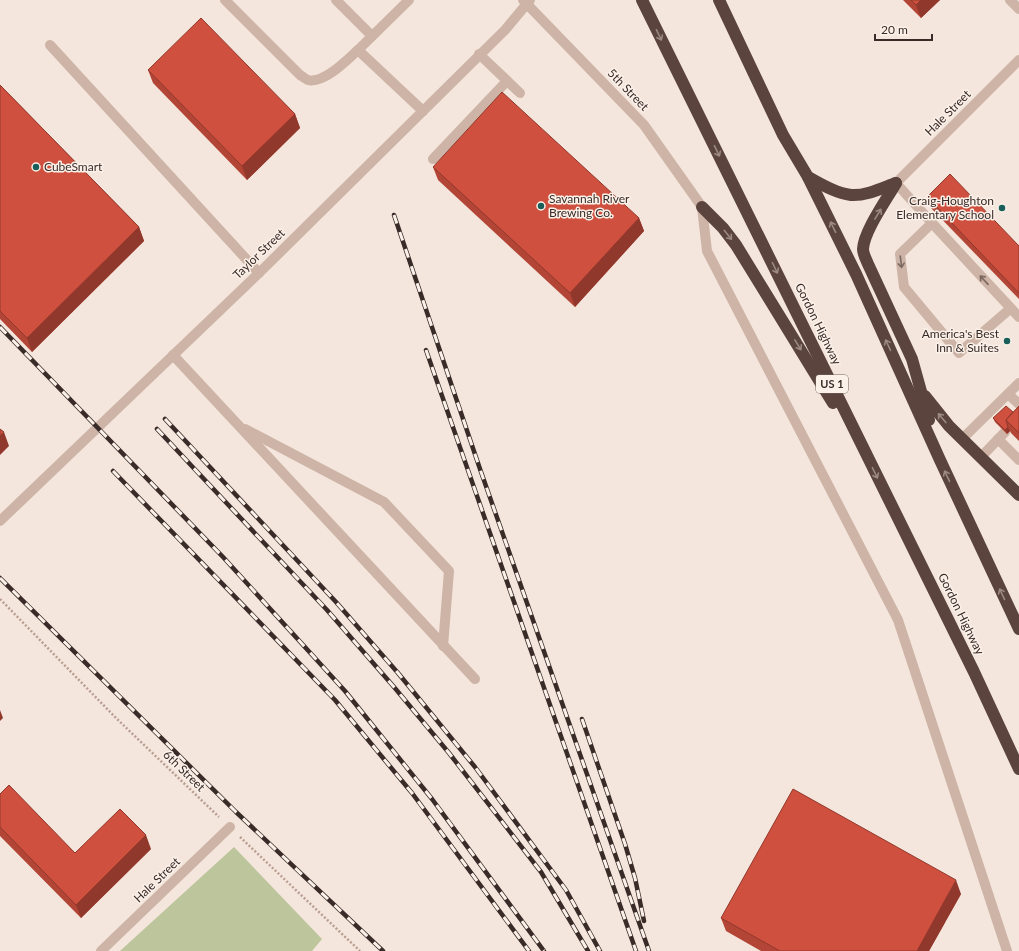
<svg xmlns="http://www.w3.org/2000/svg" width="1019" height="951" font-family="Lato,sans-serif">
	<style>
		.green { fill: #bcc59b }
		.lines { fill: none; stroke-linecap: round; stroke-linejoin: round }
		.path { stroke: #b99d91; stroke-width: 2.5; stroke-dasharray: 2 2; stroke-linecap: butt }
		.minor { stroke: #cdb4a7; stroke-width: 10 }
		.highway { stroke: #5b443e; stroke-width: 12 }
		.rail-casing { stroke: #392b28; stroke-width: 4.5 }
		.rail { stroke: #fbf1e9; stroke-width: 3; stroke-dasharray: 9; stroke-linecap: butt }
		.wall { fill: #b24536 }
		.shaded-wall { fill: #91382c }
		.building { fill: #cf503f; stroke: #91382c }
		.oneway { stroke: #9b8982 }
		.oneway2 { stroke: #7c6961 }
		.poi-dot { fill: #1a5e5a; stroke: #fbf1e9; stroke-width: 1.5 }
		.labels { text-anchor: middle; stroke-width: 3; stroke-linejoin: round; paint-order: stroke }
		.shield { fill: #fbf1e9; stroke: #736662; stroke-width: 1 }
		.shield-label { font-size: 11px; font-weight: bold; fill: #392b28 }
		.street-label { font-size: 12px; fill: #392b28; stroke: #fbf1e9 }
		.poi-label { font-size: 12px; fill: #392b28; stroke: #fbf1e9; text-anchor: start }
	</style>
	<rect width="100%" height="100%" fill="#f4e6dc"/>
	<polygon class="green" points="234,847 322,939 312,951 120,951"/>
	<g class="lines">
		<g class="path">
			<polyline points="0,599 116,718 219,817"/>
			<polyline points="240,837 360,951"/>
		</g>
		<g class="minor">
			<path d="M225,0L300,75C302,76 305,79 308,80C324,84 347,60 358,50"/>
			<polyline points="336,0 372,36"/>
			<polyline points="409,0 358,50 423,111"/>
			<polyline points="523,0 644,125 702,207 707,251 898,620 1007,951"/>
			<polyline points="1010,0 1019,9"/>
			<polyline points="50,45 259,273"/>
			<polyline points="479,54 520,93"/>
			<polyline points="433,159 507,81"/>
			<polyline points="932,223 896,183 1019,60"/>
			<polyline points="1011,308 959,353 904,287 900,254 932,223 1019,317"/>
			<polyline points="173,355 475,679"/>
			<polyline points="1008,394 1019,404"/>
			<polyline points="245,429 384,502 449,571 443,646"/>
			<polyline points="962,439 1019,383"/>
			<polyline points="998,439 1019,460"/>
			<polyline points="981,457 1005,432"/>
			<polyline points="0,521 259,273 505,30 530,0"/>
			<polyline points="101,951 230,827"/>
		</g>
		<g class="highway">
			<polyline points="642,0 974,672 1019,769"/>
			<polyline points="719,0 783,135 808,177 856,274 940,460 1019,629"/>
			<path d="M808,177C821,184 835,193 851,195C866,196 882,188 896,183"/>
			<path d="M896,183C887,199 864,231 863,249C863,254 866,259 868,264L912,359L929,420"/>
			<polyline points="702,207 723,228 736,245 833,403"/>
			<polyline points="925,396 949,426 1019,495"/>
		</g>
		<defs>
			<g id="rail">
				<polyline points="394,215 480,469 649,951"/>
				<polyline points="0,327 223,557 345,691 432,799 544,951"/>
				<polyline points="426,350 636,951"/>
				<polyline points="165,419 336,602 398,673 475,767 566,890 600,951"/>
				<polyline points="157,429 327,610 394,687 449,753 541,872 588,951"/>
				<polyline points="113,471 335,700 412,793 529,951"/>
				<polyline points="0,578 236,812 383,951"/>
				<polyline points="582,719 625,844 635,878 644,921"/>
			</g>
		</defs>
		<use href="#rail" class="rail-casing"/>
		<use href="#rail" class="rail"/>
	</g>
	<g class="wall">
		<polygon points="903,0 940,0 921,18"/>
		<polygon points="148,70 295,114 300,128 247,180 153,83"/>
		<polygon points="0,85 139,227 144,241 32,352 0,319"/>
		<polygon points="433,167 639,218 644,231 575,307 438,180"/>
		<polygon points="927,197 1019,246 1019,299 930,207"/>
		<polygon points="1019,406 1019,441 1011,433 1010,431 1007,434 995,422 993,418 1013,412"/>
		<polygon points="0,794 75,853 151,849 81,918 0,836"/>
		<polygon points="961,894 929,951 761,951 726,931 721,918"/>
	</g>
	<g class="shaded-wall">
		<polygon points="921,0 940,0 921,18 916,5"/>
		<polygon points="295,114 300,128 247,180 242,166"/>
		<polygon points="639,218 644,231 575,307 570,293"/>
		<polygon points="139,227 144,241 32,352 27,338"/>
		<polygon points="1008,427 1010,431 1007,434 1005,430"/>
		<polygon points="4,432 9,446 0,455 0,436"/>
		<polygon points="0,710 3,718 0,721"/>
		<polygon points="146,835 151,849 81,918 76,905"/>
		<polygon points="956,880 961,894 929,951 917,951"/>
	</g>
	<g class="building">
		<polygon points="911,0 921,0 916,5"/>
		<polygon points="201,18 295,114 242,166 148,70"/>
		<polygon points="0,85 139,227 27,338 0,311"/>
		<polygon points="502,92 639,218 570,293 433,167"/>
		<polygon points="950,174 1019,246 1019,293 927,197"/>
		<polygon points="1006,406 1013,412 1006,420 1008,427 1005,430 993,418"/>
		<polygon points="1019,406 1019,433 1006,420"/>
		<polygon points="0,429 4,432 0,436"/>
		<polygon points="9,785 75,853 120,809 146,835 76,905 0,827 0,794"/>
		<polygon points="793,789 956,880 917,951 780,951 721,918"/>
	</g>
	<defs><path id="oneway-shaft" d="M-6 0H5M1.5-3L5.5 0L1.5 3" fill="none" stroke-width="1.6" stroke-linecap="round" stroke-linejoin="round"/></defs>
	<g class="oneway">
		<use href="#oneway-shaft" transform="translate(659 35) rotate(64)"/>
		<use href="#oneway-shaft" transform="translate(717 151) rotate(64)"/>
		<use href="#oneway-shaft" transform="translate(878 214) rotate(-58)"/>
		<use href="#oneway-shaft" transform="translate(833 227) rotate(-116)"/>
		<use href="#oneway-shaft" transform="translate(728 235) rotate(51)"/>
		<use href="#oneway-shaft" transform="translate(775 268) rotate(64)"/>
		<use href="#oneway-shaft" transform="translate(798 345) rotate(58)"/>
		<use href="#oneway-shaft" transform="translate(888 345) rotate(-115)"/>
		<use href="#oneway-shaft" transform="translate(942 418) rotate(-130)"/>
		<use href="#oneway-shaft" transform="translate(875 473) rotate(64)"/>
		<use href="#oneway-shaft" transform="translate(947 476) rotate(-115)"/>
		<use href="#oneway-shaft" transform="translate(1002 594) rotate(-115)"/>
	</g>
	<g class="oneway2">
		<use href="#oneway-shaft" transform="translate(901 262) rotate(83)"/>
		<use href="#oneway-shaft" transform="translate(984 280) rotate(-133)"/>
	</g>
	<g class="poi-dot">
		<circle cx="36" cy="167" r="4"/>
		<circle cx="541" cy="206" r="4"/>
		<circle cx="1002" cy="208" r="4"/>
		<circle cx="1007" cy="341" r="4"/>
	</g>
	<g class="labels">
		<rect class="shield" x="816" y="375" width="32" height="18" rx="3"/>
		<g class="shield-label">
			<text x="832" y="388">US 1</text>
		</g>
		<g class="street-label">
			<text transform="translate(628 90) rotate(46)" y="4">5th Street</text>
			<text transform="translate(948 113) rotate(-45)" y="4">Hale Street</text>
			<text transform="translate(259 254) rotate(-44)" y="4">Taylor Street</text>
			<text transform="translate(818 324) rotate(64)" y="4">Gordon Highway</text>
			<text transform="translate(961 614) rotate(64)" y="4">Gordon Highway</text>
			<text transform="translate(184 771) rotate(44)" y="4">6th Street</text>
			<text transform="translate(157 880) rotate(-44)" y="4">Hale Street</text>
		</g>
		<g class="poi-label">
			<text x="44" y="171">CubeSmart</text>
			<text x="549" y="203">Savannah River<tspan x="549" dy="14">Brewing Co.</tspan></text>
			<text x="994" y="205" text-anchor="end">Craig-Houghton<tspan x="994" dy="14">Elementary School</tspan></text>
			<text x="999" y="338" text-anchor="end">America's Best<tspan x="999" dy="14">Inn &amp; Suites</tspan></text>
		</g>
	</g>
	<path d="M875 34v6h57v-6" fill="none" stroke="#392b28" stroke-width="2"/>
	<text x="881" y="34" font-size="12" fill="#392b28" stroke="#fbf1e9" stroke-width="3" paint-order="stroke">20 m</text>
</svg>
